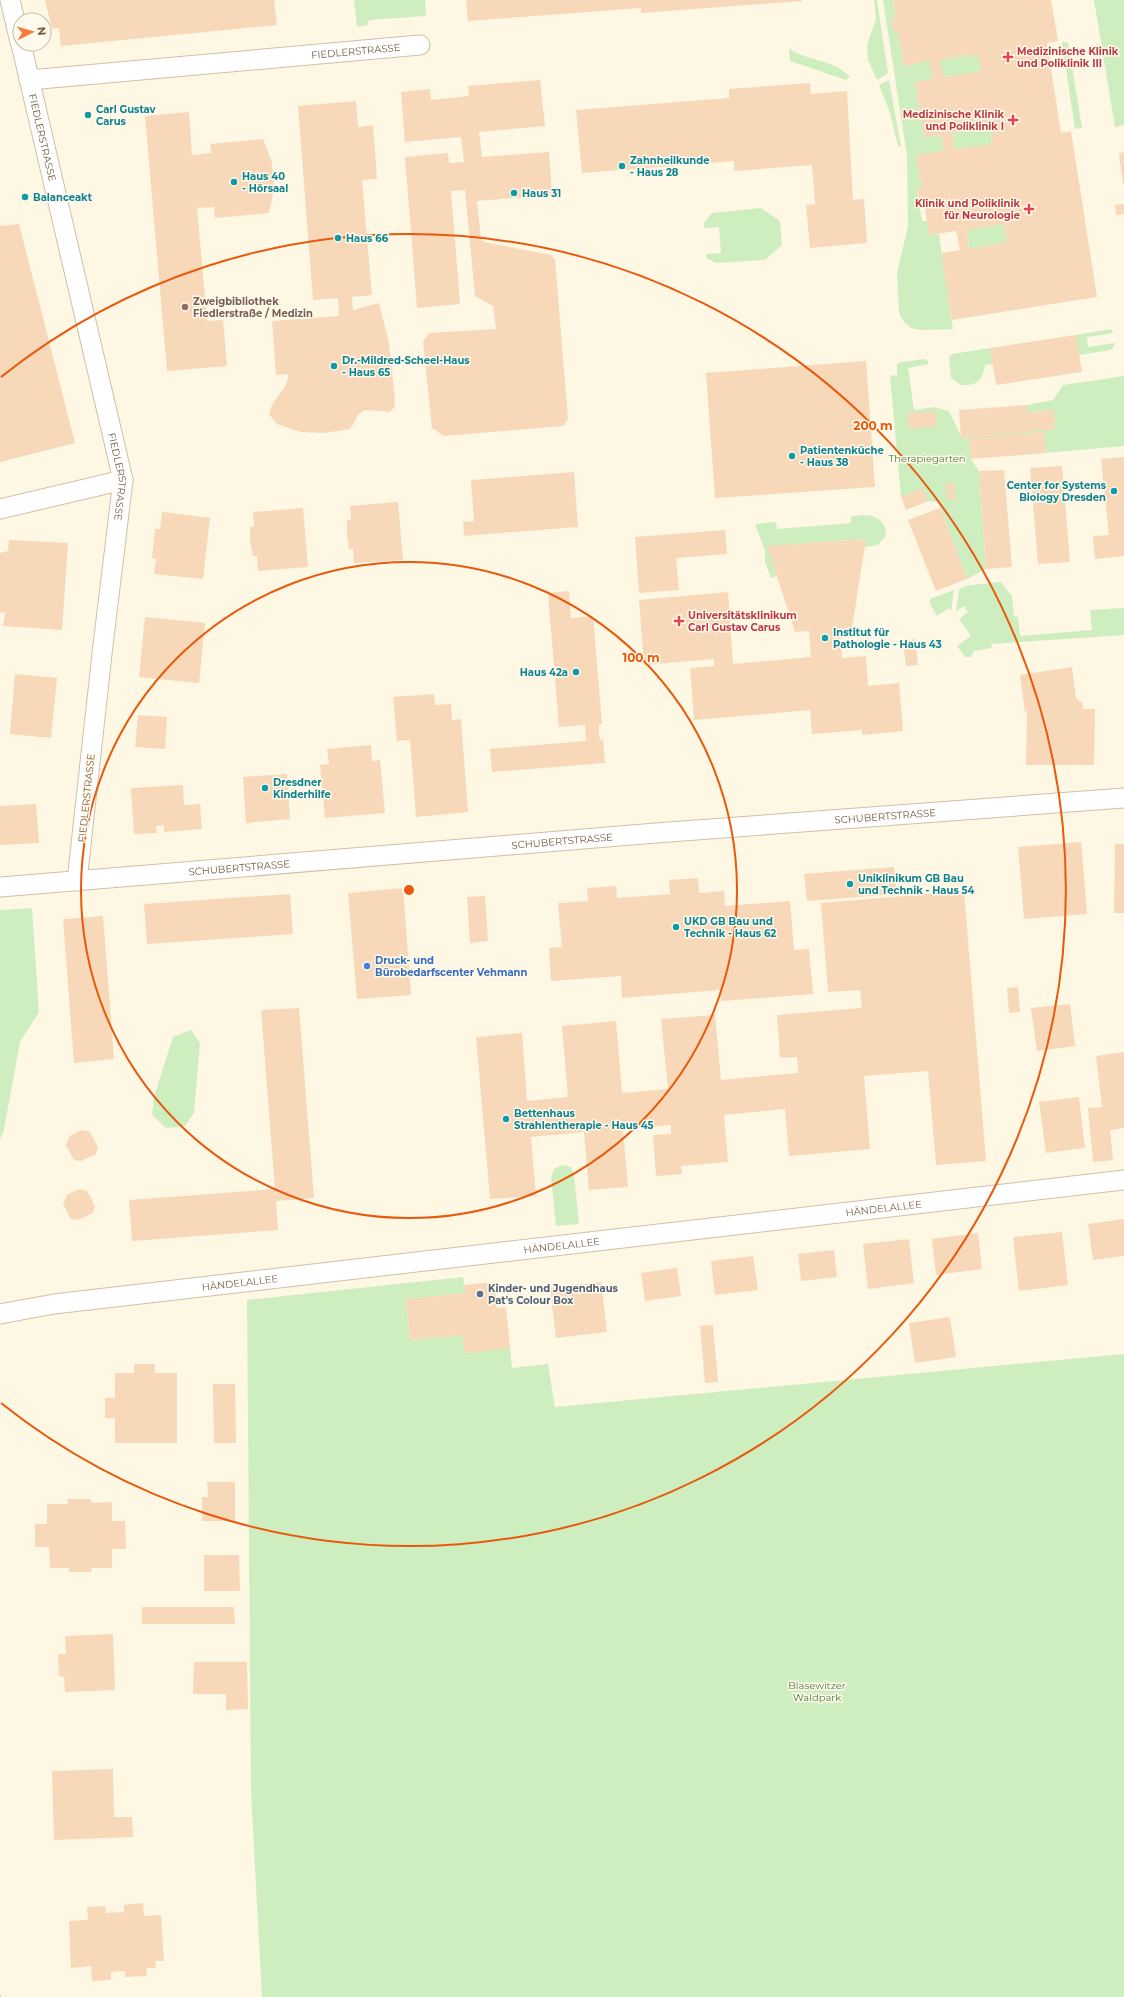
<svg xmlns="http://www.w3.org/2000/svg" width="1124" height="1997" font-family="Montserrat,sans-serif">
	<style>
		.green { fill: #ceeec0 }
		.building { fill: #f7d8b8; fill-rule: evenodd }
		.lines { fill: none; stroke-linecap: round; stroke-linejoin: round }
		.minor-casing { stroke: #d1bfa8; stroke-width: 21 }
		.minor { stroke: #fff; stroke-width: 19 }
		.tram { stroke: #bba1c9; stroke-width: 1 }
		.ring { fill: none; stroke: #e8590c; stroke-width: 2 }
		.health-dot { fill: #e0444e; stroke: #fffaec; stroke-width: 1.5 }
		.culture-dot { fill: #0f9aa8; stroke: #fffaec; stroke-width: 1.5 }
		.education-dot { fill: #8d6e63; stroke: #fffaec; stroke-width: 1.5 }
		.shop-dot { fill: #3f7fe0; stroke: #fffaec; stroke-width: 1.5 }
		.service-dot { fill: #5c6f8a; stroke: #fffaec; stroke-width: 1.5 }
		.labels { text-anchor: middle; stroke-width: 3; stroke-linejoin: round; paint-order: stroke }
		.street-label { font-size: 10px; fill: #7a5e46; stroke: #fffaec }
		.health-label { font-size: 10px; font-weight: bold; fill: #be3a42; stroke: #fffaec; text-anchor: start }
		.culture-label { font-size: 10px; font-weight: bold; fill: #0d838f; stroke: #fffaec; text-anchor: start }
		.education-label { font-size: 10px; font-weight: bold; fill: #785e54; stroke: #fffaec; text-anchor: start }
		.park-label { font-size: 10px; fill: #477a3b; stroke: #fffaec }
		.shop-label { font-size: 10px; font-weight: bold; fill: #366cbe; stroke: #fffaec; text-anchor: start }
		.service-label { font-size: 10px; font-weight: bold; fill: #4e5e75; stroke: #fffaec; text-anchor: start }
		.centre { fill: #e8590c; stroke: #fffaec; stroke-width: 2 }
		.ring-label { font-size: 12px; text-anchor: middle; font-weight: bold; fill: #e8590c; stroke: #fffaec; stroke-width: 3; stroke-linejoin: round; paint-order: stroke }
	</style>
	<rect width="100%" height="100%" fill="#fef7e4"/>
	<g class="green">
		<polygon points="354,0 425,0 426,16 369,20 367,25 357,27"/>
		<polygon points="874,0 877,0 888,73 877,80 868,60 867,45 876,19"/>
		<polygon points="883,0 893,0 896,17 891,18 894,32 898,32 904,65 930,61 933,79 915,82 924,137 941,135 944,151 917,155 922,188 917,189 922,221 927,221 929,235 939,234 953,329 921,330 911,328 904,322 899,313 897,273 908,226 907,156"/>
		<polygon points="1094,0 1124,0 1124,125 1115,127"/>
		<polygon points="1062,42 1068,42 1082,128 1075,129"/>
		<path d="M789,48C808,62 834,59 850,77L846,80L790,61Z"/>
		<polygon points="978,54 981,72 943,77 940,60"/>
		<polygon points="889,80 901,146 898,146 890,113 879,85"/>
		<polygon points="990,127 992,144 955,149 952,133"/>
		<polygon points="761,208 780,221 782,245 765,260 716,263 706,258 706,254 721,253 719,227 704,228 704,223 712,213"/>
		<polygon points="1004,224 1007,242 969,249 967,230"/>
		<polygon points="1111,329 1113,333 1087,337 1088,347 1115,343 1113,348 1110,350 1079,355 1076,335"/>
		<path d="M990,348L993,364L985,365C983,381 976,386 961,385L951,378L949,358L952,354Z"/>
		<polygon points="924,359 928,361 928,364 908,368 914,410 934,407 949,411 962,438 1055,429 1053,410 1027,412 1027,405 1053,400 1063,385 1124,376 1124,446 1046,453 1044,432 971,459 979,471 986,569 967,579 938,502 928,501 923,489 901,497 890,376 897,375 897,364 902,362"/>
		<path d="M868,515C880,518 886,523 886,536L878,545L865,547L866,539L768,546L777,576L771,578L765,562V551L755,524L776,522L777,529L851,523V516Z"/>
		<polygon points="1001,582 1012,596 1014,616 1018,617 1020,636 1092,630 1090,610 1124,608 1124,635 991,644 992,648 974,651 971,657 965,657 957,646 971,636 959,619 968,612 964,606 956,611 959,589 970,585"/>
		<polygon points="954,590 951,611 949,608 937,616 930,604 930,599"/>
		<polygon points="32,908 39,1012 20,1042 4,1129 0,1140 0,910"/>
		<polygon points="191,1030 200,1043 194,1113 185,1126 166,1128 152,1115 154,1097 173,1037"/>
		<polygon points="562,1165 571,1167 574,1175 579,1224 556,1226 551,1177 554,1169"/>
		<polygon points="463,1277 465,1293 406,1299 410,1340 463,1335 465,1353 510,1348 512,1368 548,1364 555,1407 1124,1354 1124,1997 262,1997 251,1792 247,1300"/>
	</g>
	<g class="building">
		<polygon points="45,0 274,0 277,25 61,46 59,28 52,29"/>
		<polygon points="466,0 802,0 802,1 641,13 641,8 468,21"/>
		<path d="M893,0H1051L1058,41L1047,43L1061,133L1071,131L1097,297L952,320L941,253L960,250L956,231L929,235L924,202L920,203L917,189L922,188L916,155L944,151L941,135L924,137L915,82L933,79L930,61L904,66L898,32L894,33L891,18L896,17ZM978,54L981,72L943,77L940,60ZM990,127L992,144L955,149L952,133ZM1004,224L1007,242L969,249L967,230Z"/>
		<polygon points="540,80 545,126 479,132 482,157 549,152 552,195 477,201 481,239 484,242 551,255 555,259 568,419 563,426 444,436 432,428 423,342 429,333 496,329 493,306 475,296 465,190 451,191 460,304 417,308 405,157 448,153 449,163 464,162 461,137 405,142 401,92 430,89 431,100 469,96 468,86"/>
		<polygon points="810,83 811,94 847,91 853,200 864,199 867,243 810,248 806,205 815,204 812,165 734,171 734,161 582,173 576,110 729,98 729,89"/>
		<polygon points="356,101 358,127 373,125 377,179 362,180 372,295 352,297 353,310 379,303 389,343 395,400 394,408 389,412 368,410 363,411 358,415 350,429 324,433 301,432 277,424 269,414 272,405 286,385 288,378 288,374 276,375 272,321 339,316 338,298 313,300 298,106"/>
		<polygon points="189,112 192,155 211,153 210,144 263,139 272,162 274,189 269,213 215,218 214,207 197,208 207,321 223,320 227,366 167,371 145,116"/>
		<polygon points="1124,152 1124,184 1123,184 1119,153"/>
		<polygon points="1124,204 1124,214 1116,215 1115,205"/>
		<polygon points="19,224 75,443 0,462 0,226"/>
		<polygon points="1076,335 1082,372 996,385 990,348"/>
		<polygon points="866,361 875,487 715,498 706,373"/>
		<polygon points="1027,405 1027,412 1054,410 1055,429 961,438 959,410"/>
		<polygon points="935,411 937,426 909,429 907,414"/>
		<polygon points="1044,432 1046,453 971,459 969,438"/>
		<polygon points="1124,457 1124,556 1095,559 1093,536 1109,535 1101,459"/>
		<polygon points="1062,466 1070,562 1038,564 1030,468"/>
		<polygon points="1004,470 1012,567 986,569 979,471"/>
		<polygon points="574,472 578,527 464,536 463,522 474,521 471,480"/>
		<polygon points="954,483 955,500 947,500 946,484"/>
		<polygon points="923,488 928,501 906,510 901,497"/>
		<polygon points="398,502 403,560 354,563 353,549 349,549 347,535 347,520 351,520 350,506"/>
		<polygon points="303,508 308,567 258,571 257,556 253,556 250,541 250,527 254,526 253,512"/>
		<polygon points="940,508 967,579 936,591 908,520"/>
		<polygon points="162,512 210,518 203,579 154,574 156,559 152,558 155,529 160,529"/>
		<polygon points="725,530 727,554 676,558 679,590 639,593 635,537"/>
		<polygon points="866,539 852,628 840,629 842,658 866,656 868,686 899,683 903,731 862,735 862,730 812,734 810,710 694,720 690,668 714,666 714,659 644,665 639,600 728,592 733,664 811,657 809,631 795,632 767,546"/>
		<polygon points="9,540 68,543 62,630 3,626 5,612 0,613 0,553 8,551"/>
		<polygon points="569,591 571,618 593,616 602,724 599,724 599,734 600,740 603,739 605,763 492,772 490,749 586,741 585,725 559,727 548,593"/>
		<polygon points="145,617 205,623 199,683 139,677"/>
		<polygon points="915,639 918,665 906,666 903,641"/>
		<polygon points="1072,667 1076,698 1083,704 1083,709 1095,709 1094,765 1026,765 1027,711 1025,712 1020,675"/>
		<polygon points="15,674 57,678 51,738 10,734"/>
		<polygon points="434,694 435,705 451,704 452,720 461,719 468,812 416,817 410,740 397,741 393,697"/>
		<polygon points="138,715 167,717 165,749 135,747"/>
		<polygon points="371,745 372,761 380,760 385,813 325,818 320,765 329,764 327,749"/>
		<polygon points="287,774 290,819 246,823 243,777"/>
		<polygon points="183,785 184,805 200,804 202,829 164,832 164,825 156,826 157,833 134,834 131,788"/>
		<polygon points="36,804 39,843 0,845 0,806"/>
		<polygon points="1081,842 1087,914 1024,919 1018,847"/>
		<polygon points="1115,844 1124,844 1124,913 1114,913"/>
		<polygon points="894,867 897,894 807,901 804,874"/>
		<polygon points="698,878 699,893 724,891 725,906 790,901 794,950 809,949 813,994 721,1001 720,990 622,998 621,976 551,981 549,948 562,947 558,903 588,901 587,888 616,886 617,898 670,894 669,880"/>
		<polygon points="403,888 411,995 357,999 348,893"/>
		<polygon points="964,891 986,1161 936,1165 928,1071 864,1076 870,1149 789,1156 785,1109 724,1115 728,1162 681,1166 682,1174 656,1176 653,1135 671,1134 671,1125 623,1129 628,1187 589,1190 584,1132 531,1137 536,1196 490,1199 476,1037 522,1033 527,1101 568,1097 562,1026 616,1021 622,1093 668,1089 661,1019 715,1015 721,1080 798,1073 797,1057 780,1058 777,1015 862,1008 860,990 828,992 821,903"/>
		<polygon points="290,894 293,934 147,944 144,904"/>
		<polygon points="485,896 488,941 470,943 467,897"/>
		<polygon points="103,916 114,1059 74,1063 63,919"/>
		<polygon points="1018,987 1020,1012 1009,1013 1007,988"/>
		<polygon points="1070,1004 1075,1046 1037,1051 1031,1008"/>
		<polygon points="299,1008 314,1198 276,1201 278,1230 132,1241 129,1200 275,1189 261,1010"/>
		<polygon points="1124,1052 1124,1128 1110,1130 1113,1160 1093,1162 1088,1108 1102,1107 1096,1056"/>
		<polygon points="1079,1097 1085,1148 1046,1153 1039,1102"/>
		<polygon points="82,1130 90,1132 98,1147 96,1154 81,1161 74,1160 66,1145 70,1136"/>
		<polygon points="79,1189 87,1191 95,1206 93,1213 78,1220 71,1219 63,1204 67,1195"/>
		<polygon points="1124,1219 1124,1256 1093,1260 1088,1224"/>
		<polygon points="1062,1232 1068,1285 1019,1291 1013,1237"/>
		<polygon points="978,1233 982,1269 936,1275 932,1239"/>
		<polygon points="909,1239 914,1283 868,1289 863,1244"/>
		<polygon points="834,1250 837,1277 801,1281 798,1254"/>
		<polygon points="753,1256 758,1290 715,1295 711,1261"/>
		<polygon points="677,1268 681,1296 645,1301 641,1273"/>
		<polygon points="495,1282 497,1308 506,1307 510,1348 464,1353 463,1335 410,1340 406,1299 465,1293 464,1285"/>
		<polygon points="601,1282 607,1332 556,1338 550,1288"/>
		<polygon points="950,1317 956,1357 915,1363 909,1323"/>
		<polygon points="713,1325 718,1382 705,1383 700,1326"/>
		<polygon points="134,1364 155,1364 155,1373 177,1373 177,1443 115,1443 115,1418 105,1418 105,1398 115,1398 115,1373 134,1373"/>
		<polygon points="213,1384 235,1384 236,1443 214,1443"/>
		<polygon points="207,1482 235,1482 235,1521 202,1521 202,1497 208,1497"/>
		<polygon points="67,1499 90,1499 93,1503 112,1502 112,1521 125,1521 126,1549 112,1549 112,1568 92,1568 91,1572 69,1572 69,1568 50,1568 49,1547 35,1547 35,1524 47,1524 47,1504 68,1504"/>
		<polygon points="204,1555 239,1555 240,1591 204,1591"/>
		<polygon points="142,1607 234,1607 235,1624 142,1624"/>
		<polygon points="113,1634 115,1690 65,1692 64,1677 59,1676 58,1654 66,1654 65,1636"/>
		<polygon points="194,1662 247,1662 248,1709 226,1710 226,1694 193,1694"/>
		<polygon points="113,1769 114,1817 132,1817 133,1837 54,1840 52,1771"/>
		<polygon points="143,1903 144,1916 161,1915 164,1961 155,1961 156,1968 146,1968 147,1976 125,1977 125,1971 111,1972 111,1980 92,1981 91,1966 71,1968 69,1921 88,1920 87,1907 105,1906 106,1913 124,1912 124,1905"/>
	</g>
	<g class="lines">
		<defs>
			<g id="minor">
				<polyline points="10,0 20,42"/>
				<path id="s1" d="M21,44L123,480L103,645L77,881"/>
				<path id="s2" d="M29,80L420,45"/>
				<polyline points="0,509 123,480"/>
				<path id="s3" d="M0,887L656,833L1124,798"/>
				<path id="s4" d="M0,1314L54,1304L1124,1180"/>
			</g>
		</defs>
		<use href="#minor" class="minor-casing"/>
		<use href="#minor" class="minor"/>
		<polyline class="tram" points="0,1995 0,1997"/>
	</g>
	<g class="ring">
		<circle cx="409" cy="890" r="328"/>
		<path d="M1 377A656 656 0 1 1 1 1403"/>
	</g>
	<g class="health-dot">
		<path d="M1006 51h4v4h4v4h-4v4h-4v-4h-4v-4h4z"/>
		<path d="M1011 114h4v4h4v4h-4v4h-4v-4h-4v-4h4z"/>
		<path d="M1027 203h4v4h4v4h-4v4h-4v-4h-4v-4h4z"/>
		<path d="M677 615h4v4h4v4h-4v4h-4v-4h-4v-4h4z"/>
	</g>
	<g class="culture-dot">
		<circle cx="88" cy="115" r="4"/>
		<circle cx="622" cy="166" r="4"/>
		<circle cx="234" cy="182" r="4"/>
		<circle cx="514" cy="193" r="4"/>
		<circle cx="25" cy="197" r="4"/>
		<circle cx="338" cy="238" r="4"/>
		<circle cx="334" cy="366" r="4"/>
		<circle cx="792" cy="456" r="4"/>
		<circle cx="1114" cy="491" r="4"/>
		<circle cx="825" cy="638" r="4"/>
		<circle cx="576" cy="672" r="4"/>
		<circle cx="265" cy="788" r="4"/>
		<circle cx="850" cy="884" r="4"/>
		<circle cx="676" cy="927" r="4"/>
		<circle cx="506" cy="1119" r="4"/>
	</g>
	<circle class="education-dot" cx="185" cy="307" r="4"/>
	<circle class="shop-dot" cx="367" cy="966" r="4"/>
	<circle class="service-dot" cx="480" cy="1294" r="4"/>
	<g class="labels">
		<g class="street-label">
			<text dy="4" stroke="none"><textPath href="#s2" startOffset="328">FIEDLERSTRASSE</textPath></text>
			<text dy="4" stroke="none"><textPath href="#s1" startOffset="96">FIEDLERSTRASSE</textPath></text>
			<text dy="4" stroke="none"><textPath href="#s1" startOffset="444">FIEDLERSTRASSE</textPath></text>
			<text transform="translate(86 798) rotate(-84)" y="4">FIEDLERSTRASSE</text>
			<text dy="4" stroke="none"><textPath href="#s3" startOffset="888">SCHUBERTSTRASSE</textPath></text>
			<text dy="4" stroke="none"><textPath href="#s3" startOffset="564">SCHUBERTSTRASSE</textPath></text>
			<text dy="4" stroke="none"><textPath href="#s3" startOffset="240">SCHUBERTSTRASSE</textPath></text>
			<text dy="4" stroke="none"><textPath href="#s4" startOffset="890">HÄNDELALLEE</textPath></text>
			<text dy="4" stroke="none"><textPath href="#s4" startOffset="566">HÄNDELALLEE</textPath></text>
			<text dy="4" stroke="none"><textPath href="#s4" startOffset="242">HÄNDELALLEE</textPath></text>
		</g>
		<g class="health-label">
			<text x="1017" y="55">Medizinische Klinik<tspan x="1017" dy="12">und Poliklinik III</tspan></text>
			<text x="1004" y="118" text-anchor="end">Medizinische Klinik<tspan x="1004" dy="12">und Poliklinik I</tspan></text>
			<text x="1020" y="207" text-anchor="end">Klinik und Poliklinik<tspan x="1020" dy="12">für Neurologie</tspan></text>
			<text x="688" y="619">Universitätsklinikum<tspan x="688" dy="12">Carl Gustav Carus</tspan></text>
		</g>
		<g class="culture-label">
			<text x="96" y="113">Carl Gustav<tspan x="96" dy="12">Carus</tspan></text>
			<text x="630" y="164">Zahnheilkunde<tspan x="630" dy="12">- Haus 28</tspan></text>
			<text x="242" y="180">Haus 40<tspan x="242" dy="12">- Hörsaal</tspan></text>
			<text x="522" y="197">Haus 31</text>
			<text x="33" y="201">Balanceakt</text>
			<text x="346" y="242">Haus 66</text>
			<text x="342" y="364">Dr.-Mildred-Scheel-Haus<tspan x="342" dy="12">- Haus 65</tspan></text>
			<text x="800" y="454">Patientenküche<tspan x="800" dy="12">- Haus 38</tspan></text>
			<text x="1106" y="489" text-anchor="end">Center for Systems<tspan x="1106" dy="12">Biology Dresden</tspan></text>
			<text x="833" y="636">Institut für<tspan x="833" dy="12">Pathologie - Haus 43</tspan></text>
			<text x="568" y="676" text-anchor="end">Haus 42a</text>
			<text x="273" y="786">Dresdner<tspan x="273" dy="12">Kinderhilfe</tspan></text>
			<text x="858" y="882">Uniklinikum GB Bau<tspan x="858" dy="12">und Technik - Haus 54</tspan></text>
			<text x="684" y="925">UKD GB Bau und<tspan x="684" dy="12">Technik - Haus 62</tspan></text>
			<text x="514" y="1117">Bettenhaus<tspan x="514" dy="12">Strahlentherapie - Haus 45</tspan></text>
		</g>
		<g class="education-label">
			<text x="193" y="305">Zweigbibliothek<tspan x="193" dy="12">Fiedlerstraße / Medizin</tspan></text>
		</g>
		<g class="park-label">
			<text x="927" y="462">Therapiegarten</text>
			<text x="817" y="1689">Blasewitzer<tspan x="817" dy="12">Waldpark</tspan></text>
		</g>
		<g class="shop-label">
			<text x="375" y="964">Druck- und<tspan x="375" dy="12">Bürobedarfscenter Vehmann</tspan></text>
		</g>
		<g class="service-label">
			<text x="488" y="1292">Kinder- und Jugendhaus<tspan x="488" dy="12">Pat's Colour Box</tspan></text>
		</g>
	</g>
	<circle cx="409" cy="890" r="6" class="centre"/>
	<g class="ring-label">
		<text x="873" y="430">200 m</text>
		<text x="641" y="662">100 m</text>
	</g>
	<g transform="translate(32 32) rotate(85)"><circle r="19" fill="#fffaec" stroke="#cabcaa"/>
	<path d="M0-3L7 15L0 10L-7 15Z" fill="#f47a3d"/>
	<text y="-6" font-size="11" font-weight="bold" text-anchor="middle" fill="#7a5e46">N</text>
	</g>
</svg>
